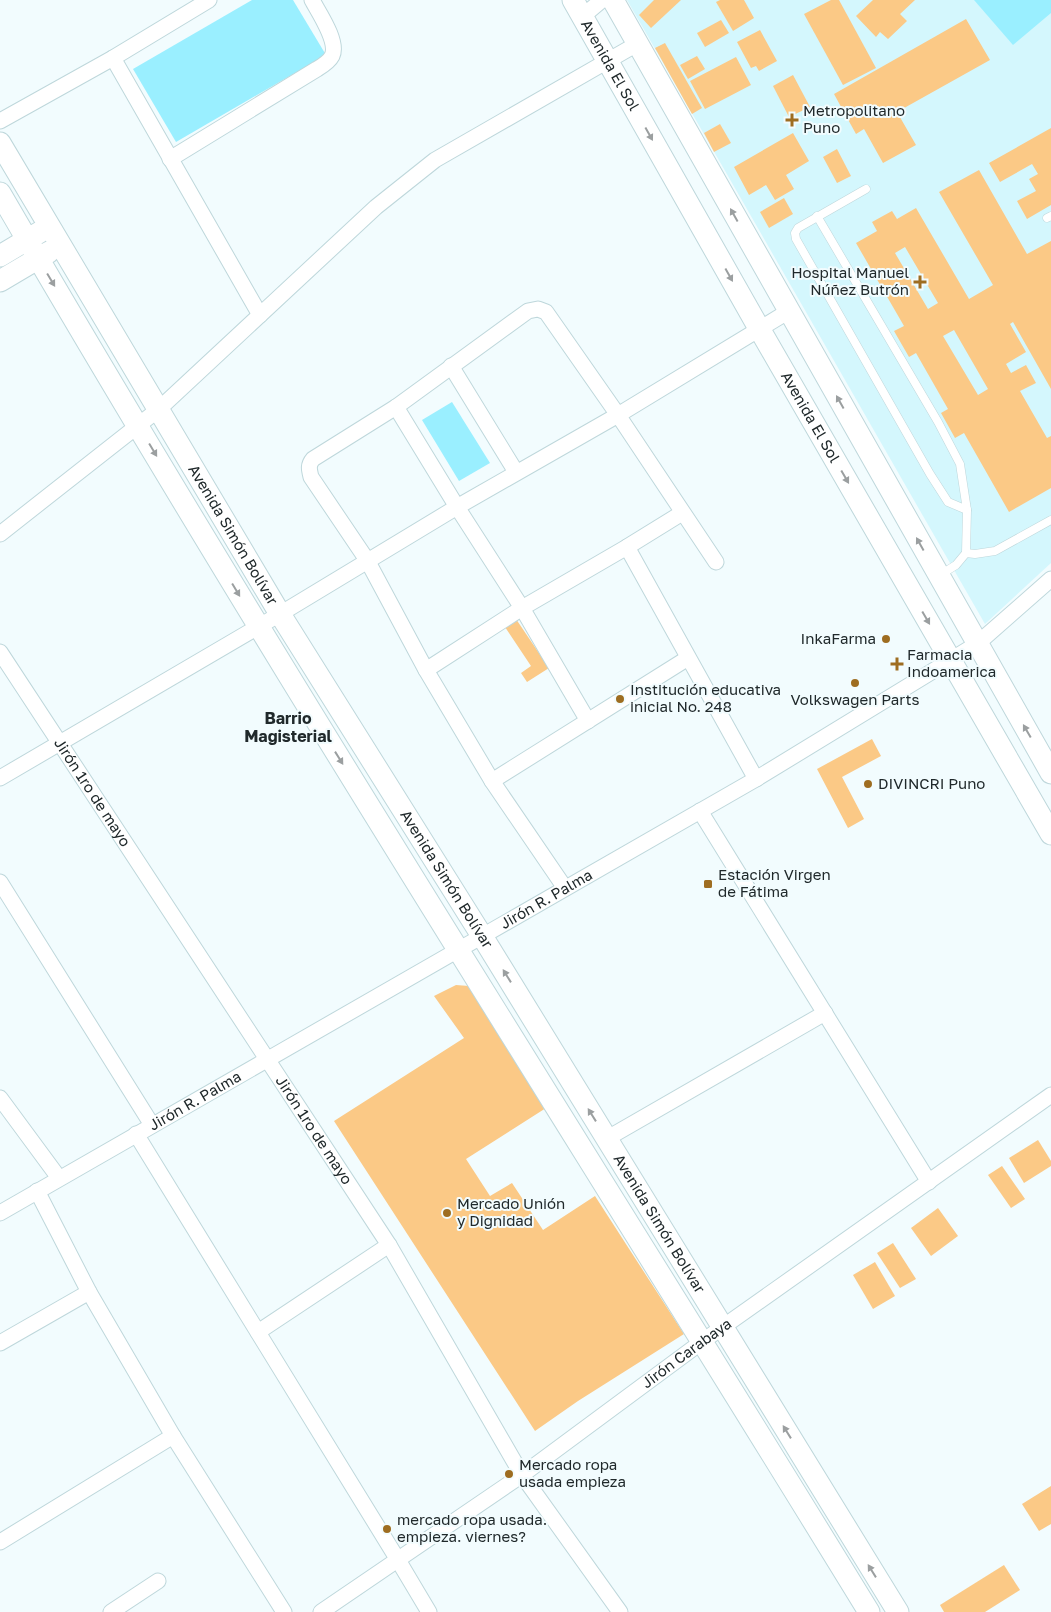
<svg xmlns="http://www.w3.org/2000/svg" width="1051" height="1612" font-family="'Golos Text',sans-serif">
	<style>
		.built { fill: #d4f7fd }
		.green { fill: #9aefff }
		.building { fill: #fbc986; fill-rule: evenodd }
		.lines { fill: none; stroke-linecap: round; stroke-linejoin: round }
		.lane-casing { stroke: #bed7db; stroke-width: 9 }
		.street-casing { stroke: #bed7db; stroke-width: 17 }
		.secondary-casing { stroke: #bed7db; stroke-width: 23 }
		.lane { stroke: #fff; stroke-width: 8 }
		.street { stroke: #fff; stroke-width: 15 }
		.secondary { stroke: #fff; stroke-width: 21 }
		.oneway { fill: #9b9fa0 }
		.poi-dot { fill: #9e6d21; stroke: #f2fcfe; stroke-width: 2 }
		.labels { text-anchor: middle; stroke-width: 4; stroke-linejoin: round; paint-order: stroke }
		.street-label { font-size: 15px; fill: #20292b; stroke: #f2fcfe }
		.poi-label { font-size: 15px; fill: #20292b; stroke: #f2fcfe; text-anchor: start }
		.neighbourhood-label { font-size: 16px; font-weight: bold; fill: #20292b; stroke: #f2fcfe }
	</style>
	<rect width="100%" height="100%" fill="#f2fcfe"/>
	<polygon class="built" points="627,0 1051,0 1051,563 985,624"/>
	<g class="green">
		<polygon points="252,0 293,0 326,55 176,142 133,69"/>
		<polygon points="974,0 1051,0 1051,13 1013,45"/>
		<polygon points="452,402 490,463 459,481 422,420"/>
	</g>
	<g class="building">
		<polygon points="654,0 681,0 651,28 639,15"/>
		<polygon points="720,0 744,0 754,18 733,31 716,2"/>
		<polygon points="831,0 839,0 876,68 843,85 804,14"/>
		<polygon points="873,0 915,0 900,14 907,21 888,39 880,32 876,37 856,16"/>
		<polygon points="966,19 990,60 897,112 916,145 883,163 864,129 856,134 834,94"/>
		<polygon points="721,20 729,33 705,47 697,33"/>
		<polygon points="760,30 777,61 759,71 756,66 751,68 737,42"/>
		<polygon points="665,43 702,108 692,114 655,48"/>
		<polygon points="697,56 705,69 688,79 680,65"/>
		<polygon points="736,57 751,85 705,109 690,81"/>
		<polygon points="793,75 810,107 789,117 773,86"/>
		<polygon points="720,124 731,143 714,152 704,133"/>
		<polygon points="1051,128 1051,205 1027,219 1017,201 1036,191 1029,179 1038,174 1032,164 1000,182 989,163"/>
		<polygon points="793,133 809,161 786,175 794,189 775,200 766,185 749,195 734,167"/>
		<polygon points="837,149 851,176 837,183 823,157"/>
		<path d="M979,170L1027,254L1051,241V389L1013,322L1010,324L1026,352L1006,364L1011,373L1026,365L1036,383L1020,391L1047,438L1051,436V488L1009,512L964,433L955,438L941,413L948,409L916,353L909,357L894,331L904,326L856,243L877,231L872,222L892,211L897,219L916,208L969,299L993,285L939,192ZM905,247L938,303L928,309L895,253ZM954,330L988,389L978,395L943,336Z"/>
		<polygon points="784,198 793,214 769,228 760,212"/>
		<polygon points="516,619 549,668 527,682 521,673 531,666 505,627"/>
		<polygon points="872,739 881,756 842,777 864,819 848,828 817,769"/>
		<polygon points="456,985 469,986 546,1108 466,1159 490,1196 512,1183 543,1230 595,1196 684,1334 578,1401 535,1431 334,1121 464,1038 434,996"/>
		<polygon points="1038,1140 1051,1161 1051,1166 1024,1183 1009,1158"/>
		<polygon points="1002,1166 1025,1199 1011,1208 988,1175"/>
		<polygon points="938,1208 958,1236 931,1256 911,1228"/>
		<polygon points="893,1243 916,1279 900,1288 877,1253"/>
		<polygon points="875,1262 895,1296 873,1309 853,1275"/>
		<polygon points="1051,1486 1051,1524 1039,1531 1022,1504"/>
		<polygon points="1004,1565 1020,1590 985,1612 944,1612 940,1605"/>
	</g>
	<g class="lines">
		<defs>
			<g id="lane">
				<polyline points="866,189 798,228 795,233 796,239 930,474 948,502 967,510"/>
				<polyline points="817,216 938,422 960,464 967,510 966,553 956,565 940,575"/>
				<polyline points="1047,218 1051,216"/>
				<polyline points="966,553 975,554 995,551 1051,520"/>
			</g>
			<g id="street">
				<polyline points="583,16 602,0"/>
				<polyline points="113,58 260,315"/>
				<polyline points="0,121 113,58 209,0"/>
				<path d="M170,159L317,69C322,66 329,62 332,56C339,42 319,13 312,0"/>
				<polyline points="451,366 516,472"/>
				<polyline points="396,407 457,507 522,608 588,721"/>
				<polyline points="0,534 159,409 376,207 435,160 637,44"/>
				<polyline points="627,547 756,779"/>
				<path id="s1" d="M0,652L389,1245L522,1475L620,1612"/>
				<polyline points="426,670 522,608 627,547 682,513"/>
				<polyline points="0,778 280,614 457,507 618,415 789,311"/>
				<polyline points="492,781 688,658"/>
				<polyline points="700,811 929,1182"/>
				<polyline points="0,882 152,1125"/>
				<path d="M565,888L492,781L426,670L367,560L311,477C309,469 308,465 313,459L396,407L528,311L538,309L546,312L618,415L716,562"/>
				<polyline points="0,1098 59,1178"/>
				<polyline points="136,1134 398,1560 429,1612"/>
				<polyline points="606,1139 825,1013"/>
				<polyline points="37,1191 89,1292 173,1436 284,1612"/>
				<path id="s2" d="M0,1213L756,779L977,644L1051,579"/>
				<polyline points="258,1332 389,1245"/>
				<polyline points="0,1343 89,1292"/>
				<polyline points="0,1542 173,1436"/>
				<polyline points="111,1612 158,1581"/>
				<path id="s3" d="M321,1612L522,1475L703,1341L1051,1095"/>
			</g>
			<g id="secondary">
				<path id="s4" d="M573,0L760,330L1051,834"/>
				<polyline points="613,0 1051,773"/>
				<path id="s5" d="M0,143L280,614L482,936L898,1612"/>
				<path d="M0,193C279,673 579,1139 869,1612"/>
				<polyline points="0,256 40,232"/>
				<polyline points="0,281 49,252"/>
			</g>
		</defs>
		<use href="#lane" class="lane-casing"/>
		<use href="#street" class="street-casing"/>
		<use href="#secondary" class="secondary-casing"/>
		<use href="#lane" class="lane"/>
		<use href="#street" class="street"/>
		<use href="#secondary" class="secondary"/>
	</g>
	<defs><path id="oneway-solid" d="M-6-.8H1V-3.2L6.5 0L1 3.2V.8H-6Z" transform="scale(1.25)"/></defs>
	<g class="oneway">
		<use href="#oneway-solid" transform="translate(649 134) rotate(61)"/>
		<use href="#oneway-solid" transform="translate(734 215) rotate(-119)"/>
		<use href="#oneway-solid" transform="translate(729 275) rotate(61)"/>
		<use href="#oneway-solid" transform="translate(51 280) rotate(59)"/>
		<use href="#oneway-solid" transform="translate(840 402) rotate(-119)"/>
		<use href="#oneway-solid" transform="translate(153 450) rotate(59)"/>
		<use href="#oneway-solid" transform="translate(845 477) rotate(60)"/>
		<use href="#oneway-solid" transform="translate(920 544) rotate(-119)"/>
		<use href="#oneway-solid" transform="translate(236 590) rotate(59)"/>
		<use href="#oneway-solid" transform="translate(926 618) rotate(60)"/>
		<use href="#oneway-solid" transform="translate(1027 731) rotate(-120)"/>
		<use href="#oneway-solid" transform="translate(339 758) rotate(58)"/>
		<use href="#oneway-solid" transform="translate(507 976) rotate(-122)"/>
		<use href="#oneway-solid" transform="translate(592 1115) rotate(-122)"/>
		<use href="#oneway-solid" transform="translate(787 1432) rotate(-122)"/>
		<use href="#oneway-solid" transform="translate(872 1571) rotate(-122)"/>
	</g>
	<g class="poi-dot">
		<path d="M789.5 112.5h5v5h5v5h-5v5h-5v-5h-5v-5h5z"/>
		<path d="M917.5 274.5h5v5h5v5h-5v5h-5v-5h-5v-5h5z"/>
		<circle cx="886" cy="639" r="5"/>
		<path d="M894.5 656.5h5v5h5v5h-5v5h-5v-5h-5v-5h5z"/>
		<circle cx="855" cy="683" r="5"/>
		<circle cx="620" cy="699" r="5"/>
		<circle cx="868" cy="784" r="5"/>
		<rect x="703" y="879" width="10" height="10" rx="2.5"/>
		<circle cx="447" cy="1213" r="5"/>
		<circle cx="509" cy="1474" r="5"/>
		<circle cx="387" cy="1529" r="5"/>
	</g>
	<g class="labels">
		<g class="street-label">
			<text dy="5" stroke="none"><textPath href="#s4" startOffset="75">Avenida El Sol</textPath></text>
			<text dy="5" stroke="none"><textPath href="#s4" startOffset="480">Avenida El Sol</textPath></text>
			<text dy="5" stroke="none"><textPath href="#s5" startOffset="456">Avenida Simón Bolívar</textPath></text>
			<text dy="5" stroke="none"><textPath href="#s1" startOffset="168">Jirón 1ro de mayo</textPath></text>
			<text dy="5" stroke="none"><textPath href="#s5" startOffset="861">Avenida Simón Bolívar</textPath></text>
			<text dy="5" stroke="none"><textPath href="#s2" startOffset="630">Jirón R. Palma</textPath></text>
			<text dy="5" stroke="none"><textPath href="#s2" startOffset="225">Jirón R. Palma</textPath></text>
			<text dy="5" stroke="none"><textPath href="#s1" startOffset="572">Jirón 1ro de mayo</textPath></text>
			<text dy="5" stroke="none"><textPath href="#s5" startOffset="1266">Avenida Simón Bolívar</textPath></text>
			<text dy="5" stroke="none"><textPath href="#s3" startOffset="448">Jirón Carabaya</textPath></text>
		</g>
		<g class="poi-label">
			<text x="803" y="116">Metropolitano<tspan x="803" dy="17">Puno</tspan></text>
			<text x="909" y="278" text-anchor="end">Hospital Manuel<tspan x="909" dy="17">Núñez Butrón</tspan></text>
			<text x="876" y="644" text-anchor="end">InkaFarma</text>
			<text x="907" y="660">Farmacia<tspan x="907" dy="17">Indoamerica</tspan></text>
			<text x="630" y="695">Institución educativa<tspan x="630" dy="17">inicial No. 248</tspan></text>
			<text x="855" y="705" text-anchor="middle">Volkswagen Parts</text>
			<text x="878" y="789">DIVINCRI Puno</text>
			<text x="718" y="880">Estación Virgen<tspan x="718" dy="17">de Fátima</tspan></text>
			<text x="457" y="1209">Mercado Unión<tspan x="457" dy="17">y Dignidad</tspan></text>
			<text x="519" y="1470">Mercado ropa<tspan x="519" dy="17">usada empieza</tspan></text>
			<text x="397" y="1525">mercado ropa usada.<tspan x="397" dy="17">empieza. viernes?</tspan></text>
		</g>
		<g class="neighbourhood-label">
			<text x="288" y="724">Barrio<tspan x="288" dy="18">Magisterial</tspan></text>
		</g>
	</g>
</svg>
